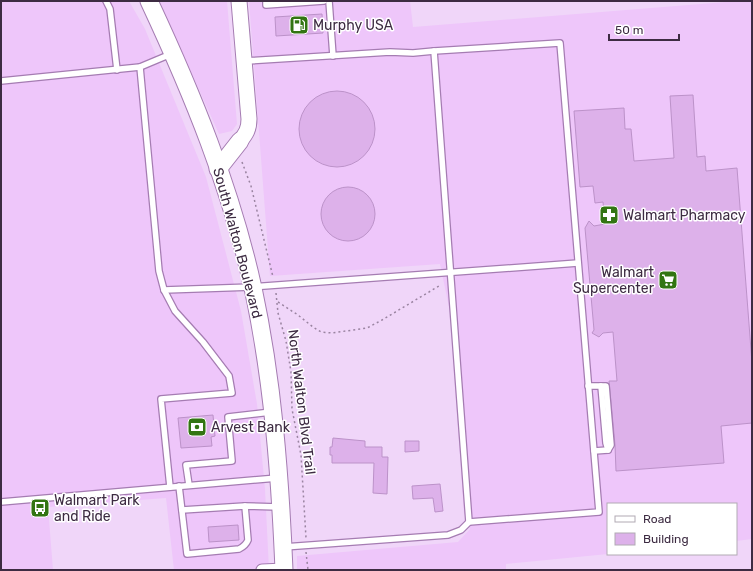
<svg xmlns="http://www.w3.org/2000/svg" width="753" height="571" font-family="Rubik,sans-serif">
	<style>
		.built { fill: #eec6fa }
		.building { fill: #ddb1ea; stroke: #bc92c9 }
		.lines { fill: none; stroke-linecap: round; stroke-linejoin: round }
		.service-casing { stroke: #a57cb2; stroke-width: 8 }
		.minor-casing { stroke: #a57cb2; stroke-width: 13 }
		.secondary-casing { stroke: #a57cb2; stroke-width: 17 }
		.primary-casing { stroke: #a57cb2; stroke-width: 19 }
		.path { stroke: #9a84a1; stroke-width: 1.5; stroke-dasharray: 2 3; stroke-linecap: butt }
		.service { stroke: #fff; stroke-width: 5.5 }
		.minor { stroke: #fff; stroke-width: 11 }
		.secondary { stroke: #fff; stroke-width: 15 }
		.primary { stroke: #fff; stroke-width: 17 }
		.labels { text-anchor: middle; stroke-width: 3; stroke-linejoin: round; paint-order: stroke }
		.poi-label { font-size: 14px; fill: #3d2b42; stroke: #fff; text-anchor: start }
		.street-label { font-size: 14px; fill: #3d2b42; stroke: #fff }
	</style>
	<rect width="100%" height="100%" fill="#f0d6f9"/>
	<g class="built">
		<polygon points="1,1 129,1 145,29 206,177 241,311 257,404 265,489 269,570 174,570 166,498 48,507 53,570 1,570"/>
		<polygon points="159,1 227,1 237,124 232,131 219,134"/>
		<polygon points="249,1 410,1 413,27 738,1 752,1 752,539 736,541 736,504 608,504 608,554 506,564 506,570 297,570 297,556 458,542 470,529 464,513 450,312 440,264 270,276"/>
	</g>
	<g class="building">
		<polygon points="322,14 323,33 276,36 275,17"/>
		<circle cx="337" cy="129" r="38"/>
		<polygon points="693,95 697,157 705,156 706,171 737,168 752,363 752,423 721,426 724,463 616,471 615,445 609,381 617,381 613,332 603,333 599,337 592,333 594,330 585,228 589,221 594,226 605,224 603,202 595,203 593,186 580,187 574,111 624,108 625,129 631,129 634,161 674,158 670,96"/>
		<circle cx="348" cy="214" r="27"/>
		<polygon points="213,415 215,436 211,437 212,446 181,448 178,418"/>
		<polygon points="333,438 365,441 365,447 382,447 382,457 388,457 387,494 373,493 374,463 332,463 332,455 330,455 330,447 332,447"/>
		<polygon points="405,441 419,441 419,451 405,452"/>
		<polygon points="440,484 443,511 435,512 433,498 413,499 412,486"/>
		<polygon points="238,525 239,540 209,542 208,527"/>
	</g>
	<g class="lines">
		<defs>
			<g id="service">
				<polyline points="106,1 110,9 117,70"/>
				<polyline points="266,1 266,5 324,1"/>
				<polyline points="329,1 333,56"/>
				<polyline points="434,51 469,522"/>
				<polyline points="246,61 390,52 413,53 434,51 560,43 599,512 469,522 461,530 448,535 284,547"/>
				<polyline points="140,67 159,271 164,290 175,311 203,342 229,376 232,393 161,399 170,487"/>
				<polyline points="1,81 140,67 171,54"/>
				<polyline points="164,290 252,287 578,263"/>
				<polyline points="588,386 606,386 611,445 608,450 594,451"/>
				<polyline points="601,386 606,443 608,450"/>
				<polyline points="189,485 186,465 232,461 228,417 271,412"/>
				<path d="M179,486L187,554L239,549C243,547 246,545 248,540L245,506"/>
				<polyline points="1,502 277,478"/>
				<polyline points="182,510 245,506 279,507"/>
			</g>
			<polyline id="minor" points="262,570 284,569"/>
			<path id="secondary" d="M239,1L249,119C249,129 246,134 240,141"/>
			<g id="primary">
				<path d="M149,1C192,93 231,188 253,288C273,381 280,475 284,570"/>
				<polyline points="218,169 240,141"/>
			</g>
		</defs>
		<use href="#service" class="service-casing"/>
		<use href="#minor" class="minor-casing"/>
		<use href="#secondary" class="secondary-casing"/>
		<use href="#primary" class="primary-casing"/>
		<g class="path">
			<polyline points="242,162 251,186 273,277"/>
			<polyline points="276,293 278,313 286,341 291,372 292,409 301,455 306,538"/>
			<polyline points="278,302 298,315 313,327 321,332 332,333 367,328 382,320 439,286"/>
			<polyline points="306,552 308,570"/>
		</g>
		<use href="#service" class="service"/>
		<use href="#minor" class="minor"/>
		<use href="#secondary" class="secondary"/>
		<use href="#primary" class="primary"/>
	</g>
	<defs>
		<symbol id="fuel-square" viewBox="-11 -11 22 22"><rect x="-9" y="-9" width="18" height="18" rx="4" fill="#327512" stroke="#fff"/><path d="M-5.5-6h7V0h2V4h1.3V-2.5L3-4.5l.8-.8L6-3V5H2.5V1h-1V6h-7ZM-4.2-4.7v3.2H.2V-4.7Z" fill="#fff"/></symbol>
		<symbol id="pharmacy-square" viewBox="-11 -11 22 22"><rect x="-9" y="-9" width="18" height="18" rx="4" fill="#327512" stroke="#fff"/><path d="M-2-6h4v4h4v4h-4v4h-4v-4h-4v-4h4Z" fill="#fff"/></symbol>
		<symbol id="supermarket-square" viewBox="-11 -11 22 22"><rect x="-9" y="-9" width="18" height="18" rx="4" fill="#327512" stroke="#fff"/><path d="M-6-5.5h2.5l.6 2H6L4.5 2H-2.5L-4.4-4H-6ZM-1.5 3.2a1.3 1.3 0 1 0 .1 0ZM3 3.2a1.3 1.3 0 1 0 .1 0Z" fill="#fff"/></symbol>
		<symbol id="bank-square" viewBox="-11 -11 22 22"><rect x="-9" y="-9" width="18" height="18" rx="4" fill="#327512" stroke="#fff"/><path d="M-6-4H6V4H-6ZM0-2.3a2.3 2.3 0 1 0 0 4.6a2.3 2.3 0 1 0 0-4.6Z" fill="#fff"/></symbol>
		<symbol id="bus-square" viewBox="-11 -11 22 22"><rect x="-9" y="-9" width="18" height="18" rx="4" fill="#327512" stroke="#fff"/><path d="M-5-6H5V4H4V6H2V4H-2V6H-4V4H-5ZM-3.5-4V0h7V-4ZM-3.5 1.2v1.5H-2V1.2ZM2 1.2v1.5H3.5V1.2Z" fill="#fff"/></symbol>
	</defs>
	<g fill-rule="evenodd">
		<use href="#fuel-square" x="288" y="14" width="22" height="22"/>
		<use href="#pharmacy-square" x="598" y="204" width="22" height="22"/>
		<use href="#supermarket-square" x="657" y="269" width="22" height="22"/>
		<use href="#bank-square" x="186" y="416" width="22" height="22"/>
		<use href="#bus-square" x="29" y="497" width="22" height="22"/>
	</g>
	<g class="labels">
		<g class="poi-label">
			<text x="313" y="30">Murphy USA</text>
			<text x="623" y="220">Walmart Pharmacy</text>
			<text x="654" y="277" text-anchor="end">Walmart<tspan x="654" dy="16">Supercenter</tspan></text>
			<text x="211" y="432">Arvest Bank</text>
			<text x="54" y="505">Walmart Park<tspan x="54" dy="16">and Ride</tspan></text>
		</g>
		<g class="street-label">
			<text transform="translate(238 243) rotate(75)" y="5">South Walton Boulevard</text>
			<text transform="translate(302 402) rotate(83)" y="5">North Walton Blvd Trail</text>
		</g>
	</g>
	<rect width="753" height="571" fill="none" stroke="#3d2b42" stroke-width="4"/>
	<rect x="607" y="503" width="130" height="52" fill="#ffffff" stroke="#b1aab3"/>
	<rect x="615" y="516" width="20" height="6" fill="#ffffff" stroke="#b1aab3"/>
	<text x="643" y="523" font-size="12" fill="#3d2b42">Road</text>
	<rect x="615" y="533" width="20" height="12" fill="#ddb1ea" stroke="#b1aab3"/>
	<text x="643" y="543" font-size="12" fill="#3d2b42">Building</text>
	<path d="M609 34v6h70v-6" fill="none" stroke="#3d2b42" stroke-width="2"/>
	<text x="615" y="34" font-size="12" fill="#3d2b42" stroke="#ffffff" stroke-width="3" paint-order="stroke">50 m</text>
</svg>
